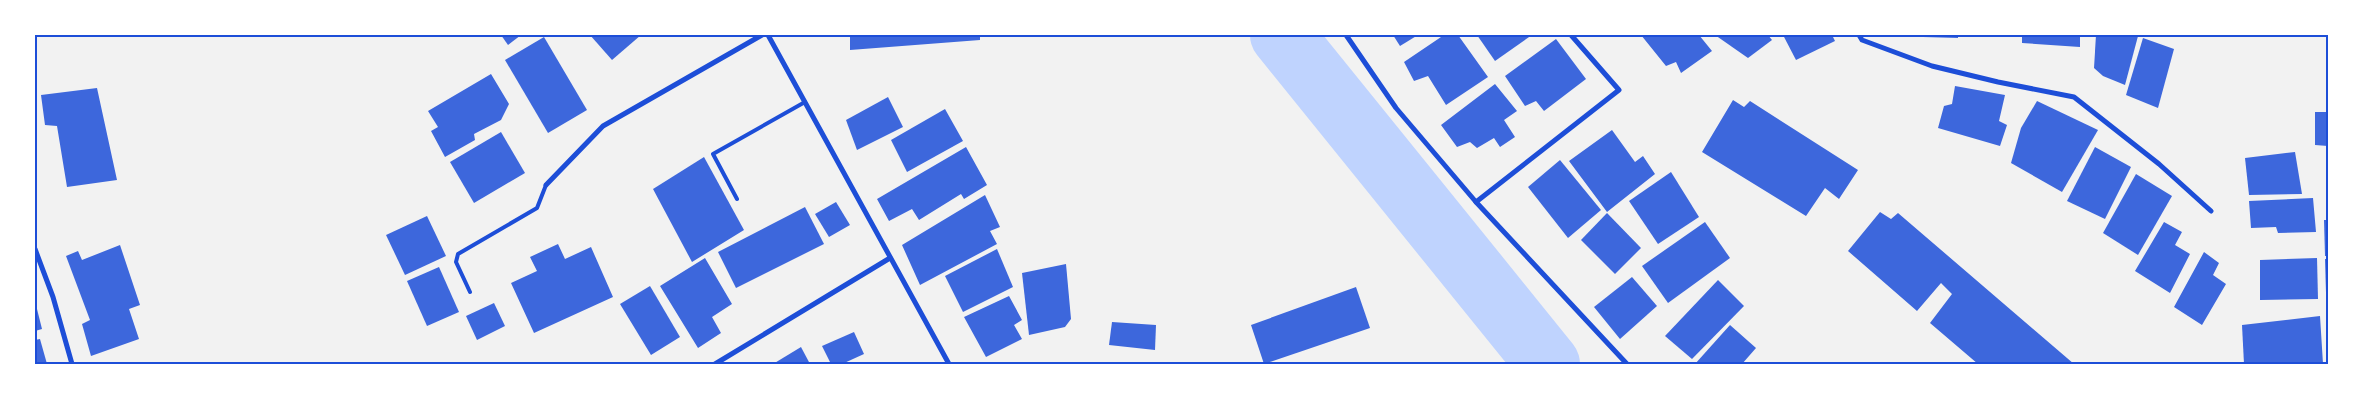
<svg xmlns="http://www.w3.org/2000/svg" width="2363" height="399" font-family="Signika,sans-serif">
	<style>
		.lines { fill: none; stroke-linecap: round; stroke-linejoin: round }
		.river { stroke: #bfd3fe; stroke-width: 64 }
		.building { fill: #3d67dc }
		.service { stroke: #1d4ed8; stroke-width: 4 }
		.minor { stroke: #1d4ed8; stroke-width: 5 }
		.neatline { fill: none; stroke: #1d4ed8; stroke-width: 2 }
	</style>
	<rect width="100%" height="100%" fill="#f2f2f2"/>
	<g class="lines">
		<polyline class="river" points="1282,35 1548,364"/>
	</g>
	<g class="building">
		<polygon points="501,35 521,35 508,45"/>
		<polygon points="590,35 641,35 612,60"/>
		<polygon points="850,35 980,35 980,40 850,50"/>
		<polygon points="1393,35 1418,35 1400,46"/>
		<polygon points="1444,35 1458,35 1488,77 1446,105 1428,76 1414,81 1404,62"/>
		<polygon points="1477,35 1532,35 1495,61"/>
		<polygon points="1641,35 1699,35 1712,51 1681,73 1676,62 1666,66"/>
		<polygon points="1715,35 1768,35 1772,40 1748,58"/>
		<polygon points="1783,35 1832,35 1835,41 1796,60"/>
		<polygon points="1923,35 1958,35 1958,38 1923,37"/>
		<polygon points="2022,35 2080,35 2080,47 2022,43"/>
		<polygon points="2096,35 2138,36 2125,85 2103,76 2094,68"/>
		<polygon points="544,37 587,110 548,133 505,60"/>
		<polygon points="2143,38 2174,49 2158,108 2126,95"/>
		<polygon points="1556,39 1586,79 1544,111 1536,101 1525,106 1505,76"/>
		<polygon points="491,74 509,104 501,120 474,134 475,140 445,157 431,131 438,127 428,111"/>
		<polygon points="1495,84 1517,111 1504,120 1515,137 1500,147 1494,138 1477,148 1470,142 1457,147 1441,125"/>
		<polygon points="1955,86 2005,95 1999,121 2007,125 2000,146 1938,128 1944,106 1952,104"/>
		<polygon points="97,88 117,180 67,187 57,126 45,125 41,95"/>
		<polygon points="888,97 903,127 857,150 846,120"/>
		<polygon points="1733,100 1744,107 1750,101 1858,170 1839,199 1825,188 1806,216 1702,152"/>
		<polygon points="2037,101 2098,130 2062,192 2011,163 2021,128"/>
		<polygon points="945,109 963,141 907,172 891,140"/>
		<polygon points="2315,112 2328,112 2328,146 2315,145"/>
		<polygon points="1612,130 1635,162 1643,156 1655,174 1607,212 1569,161"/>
		<polygon points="501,132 525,173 474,203 450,162"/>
		<polygon points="966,147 987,185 964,199 961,194 919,220 912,209 889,221 877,199"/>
		<polygon points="2095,147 2131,167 2105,219 2067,201"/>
		<polygon points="2295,152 2302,194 2249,195 2245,158"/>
		<polygon points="704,157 744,230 692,262 653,189"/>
		<polygon points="1560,160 1601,210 1568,238 1528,187"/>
		<polygon points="1671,172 1699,217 1658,244 1629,201"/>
		<polygon points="2136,174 2172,196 2138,255 2103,233"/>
		<polygon points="985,195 1000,227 990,231 997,244 920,285 902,245"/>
		<polygon points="2313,198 2316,232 2278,233 2276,227 2251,228 2249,201"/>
		<polygon points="836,202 850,225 829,237 815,214"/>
		<polygon points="805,207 824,244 736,288 718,252"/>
		<polygon points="1880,212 1891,219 1898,213 2074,364 1978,364 1930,323 1952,294 1941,283 1917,311 1848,251"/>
		<polygon points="1607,213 1641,248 1615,274 1581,240"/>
		<polygon points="427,216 446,256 405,275 386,235"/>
		<polygon points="2324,220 2328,220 2328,256 2325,256"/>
		<polygon points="1705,222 1730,258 1668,303 1642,266"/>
		<polygon points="2164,222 2182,232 2175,245 2190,254 2170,293 2135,271"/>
		<polygon points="558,244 565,259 591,247 613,297 534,333 511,283 537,271 530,257"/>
		<polygon points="120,245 140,305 129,309 139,339 91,356 82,324 90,320 66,256 78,251 82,260"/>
		<polygon points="997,249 1013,287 963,312 945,276"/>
		<polygon points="2204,252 2219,263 2213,275 2226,284 2202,325 2174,307"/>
		<polygon points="705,258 732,304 712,317 721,333 698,348 660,286"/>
		<polygon points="2317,258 2318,299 2260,300 2260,260"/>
		<polygon points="2325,259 2328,259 2328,293 2326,293"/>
		<polygon points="1066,264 1071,319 1065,327 1029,335 1022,273"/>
		<polygon points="439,267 459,312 427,326 407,281"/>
		<polygon points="1632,277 1657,306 1620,339 1594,307"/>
		<polygon points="1718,280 1744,306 1692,359 1665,336"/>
		<polygon points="650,286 680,337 651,355 620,304"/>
		<polygon points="1356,287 1370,328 1264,364 1251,325"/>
		<polygon points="1009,296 1022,320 1014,325 1022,339 986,357 964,317"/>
		<polygon points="35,301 42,329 35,331"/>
		<polygon points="494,303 505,326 477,340 466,316"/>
		<polygon points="2320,316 2323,364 2244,364 2242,325"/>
		<polygon points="1112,322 1156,325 1155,350 1109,345"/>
		<polygon points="1730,325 1756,348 1742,364 1695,364"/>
		<polygon points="854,332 864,354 842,364 831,364 822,346"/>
		<polygon points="40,339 47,364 35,364 35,340"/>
		<polygon points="801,347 810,364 773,364"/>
	</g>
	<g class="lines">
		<g class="service">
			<polyline points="737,199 713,154 805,102"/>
			<polyline points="470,292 456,262 458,254 537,208 546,185"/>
		</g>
		<g class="minor">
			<polyline points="768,35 949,364"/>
			<polyline points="1346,35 1396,108 1476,202 1627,364"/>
			<polyline points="1859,35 1862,40 1932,66 1998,82 2074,97 2159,164 2211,211"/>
			<polyline points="546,185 603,126 762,35"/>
			<polyline points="1476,202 1619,90 1571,35"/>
			<polyline points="35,249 53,297 72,364"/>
			<polyline points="715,364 890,258"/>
		</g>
	</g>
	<rect width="2363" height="399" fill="none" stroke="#ffffff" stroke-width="72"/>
	<rect x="36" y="36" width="2291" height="327" class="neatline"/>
</svg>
